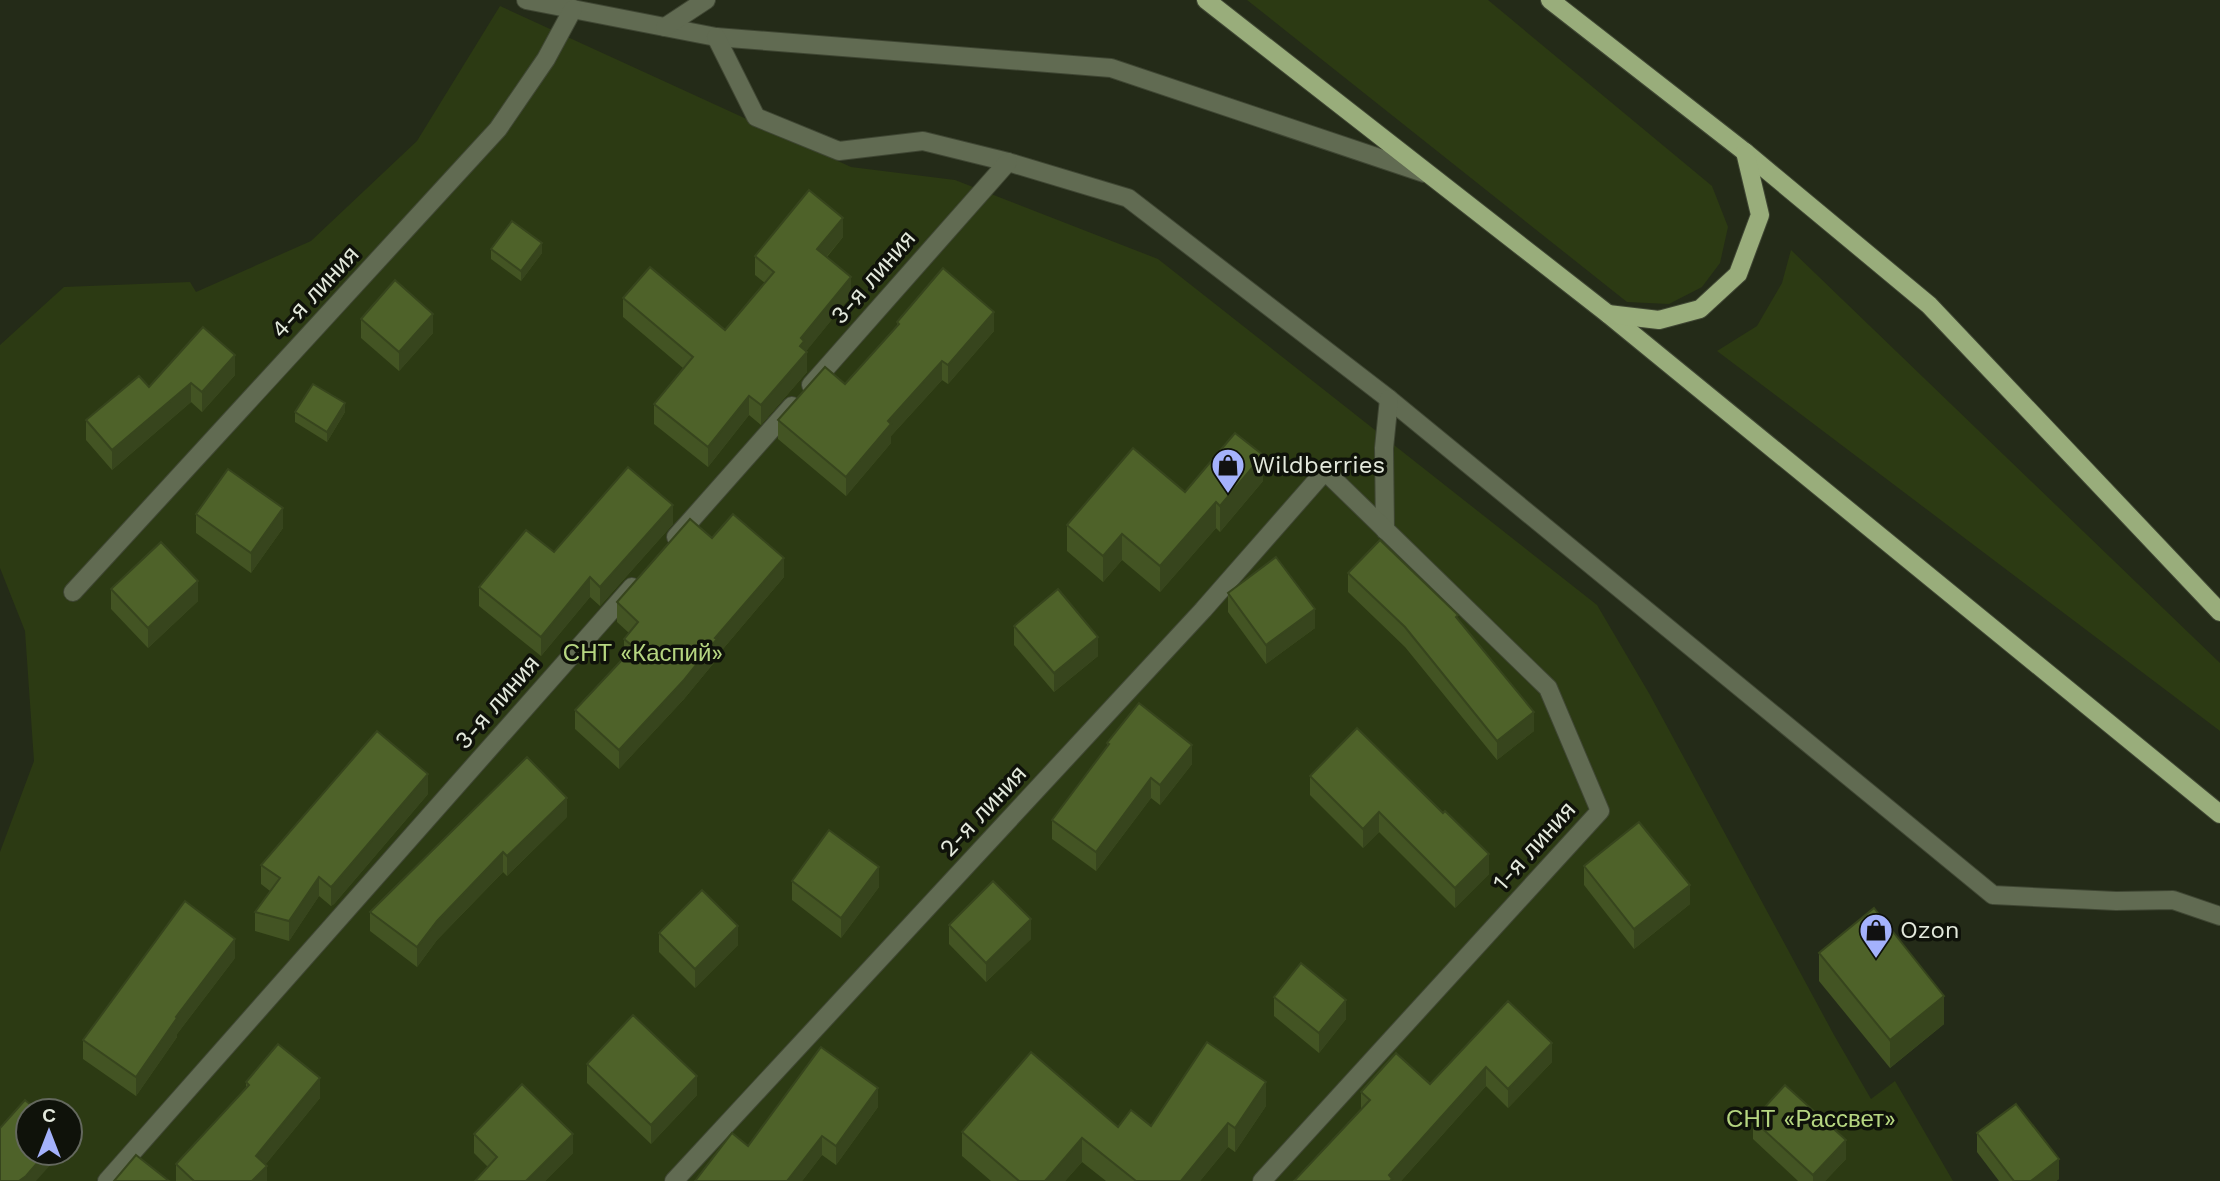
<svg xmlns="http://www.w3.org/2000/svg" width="2220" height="1181" font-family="'Work Sans',sans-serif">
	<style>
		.green { fill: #2c3a13; fill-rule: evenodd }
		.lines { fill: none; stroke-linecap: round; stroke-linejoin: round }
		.minor-casing { stroke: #3f4633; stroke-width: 20 }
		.primary-casing { stroke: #3f4633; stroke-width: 20 }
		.minor { stroke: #616b52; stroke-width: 18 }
		.primary { stroke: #99ad7b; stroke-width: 18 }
		.wall { fill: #435423 }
		.shaded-wall { fill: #37451d }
		.building { fill: #4e6229; stroke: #37451d; stroke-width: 2 }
		.labels { text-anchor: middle; stroke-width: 7; stroke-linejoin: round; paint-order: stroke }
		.street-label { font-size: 24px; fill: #e3e9dc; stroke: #0f120a }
		.poi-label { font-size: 24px; fill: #e3e9dc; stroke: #0f120a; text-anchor: start }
		.park-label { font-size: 24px; fill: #b6d681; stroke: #0f120a }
	</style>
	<rect width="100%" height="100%" fill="#242b18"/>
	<g class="green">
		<polygon points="1247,0 1488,0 1712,186 1728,227 1720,263 1702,287 1669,304 1627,302"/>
		<path d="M500,6L851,167L955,180L1158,259L1597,605L1650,695L1834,1035L1871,1099L1895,1081L1953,1181H0V852L34,761L25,631L0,568V345L64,287L190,282L196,292L311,241L417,141ZM28,1111H70V1153H28Z"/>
		<polygon points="1791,250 2220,663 2220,731 1717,351 1757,326 1782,283"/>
	</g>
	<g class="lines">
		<defs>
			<g id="minor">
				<polyline points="526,0 716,37 1111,68 1424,173"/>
				<polyline points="665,27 706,0"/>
				<polyline points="716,37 756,117 839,151 923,141 1008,162 1128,198 1389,399 1993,895 2116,901 2173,900 2220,916"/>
				<polyline points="811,385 1008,162"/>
				<polyline points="1385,530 1384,448 1389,399"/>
				<polyline points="676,537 792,406"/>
				<polyline points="73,592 498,129 546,59 573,9"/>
				<polyline points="107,1181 632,587"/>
				<polyline points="674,1181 1203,610 1325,471 1548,688 1600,811 1262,1181"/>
			</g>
			<g id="primary">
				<polyline points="1206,0 1608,314 2220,814"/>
				<polyline points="1550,0 1745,152 1929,305 2220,612"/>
				<polyline points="1608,314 1659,320 1700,309 1738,274 1760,215 1745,152"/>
			</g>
		</defs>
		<use href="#minor" class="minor-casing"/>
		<use href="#primary" class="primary-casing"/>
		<use href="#minor" class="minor"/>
		<use href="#primary" class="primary"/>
	</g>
	<g class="wall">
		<polygon points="843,237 827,257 851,296 806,351 807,372 761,425 749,415 708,467 654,424 654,404 683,368 623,317 623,298 725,330 765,283 755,275 755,256"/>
		<polygon points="491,249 542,253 521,281 491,259"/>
		<polygon points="361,319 433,333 399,371 361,338"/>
		<polygon points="897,322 994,331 948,384 942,380 891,436 891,443 846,496 778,439 778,420 845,384 897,327"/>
		<polygon points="235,375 202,412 191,402 112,470 86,440 86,420 149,387"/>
		<polygon points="295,412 345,412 327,442 295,422"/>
		<polygon points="1263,481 1220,532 1216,528 1160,592 1122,560 1103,582 1067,551 1067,525 1185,492"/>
		<polygon points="196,514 283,528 251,573 196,533"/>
		<polygon points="673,524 600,606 590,597 541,656 479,606 479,587 554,552"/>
		<polygon points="712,538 784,577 717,656 717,659 684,699 619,769 575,729 575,710 624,657 624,639 629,633 617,622 617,602"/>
		<polygon points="1348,573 1534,731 1497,760 1405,647 1348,592"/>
		<polygon points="111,589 198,601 148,648 111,609"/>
		<polygon points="1228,593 1315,628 1266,664 1228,612"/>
		<polygon points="1014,626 1098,656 1054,692 1014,645"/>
		<polygon points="1357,728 1489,874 1455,908 1379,832 1363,848 1310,795 1310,776"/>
		<polygon points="1107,743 1192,764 1160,805 1151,798 1096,871 1052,839 1052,820 1107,747"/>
		<polygon points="428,794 334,904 331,906 319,896 289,941 255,931 255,912 270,891 261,884 261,865"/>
		<polygon points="567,817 507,876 503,872 437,940 417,967 370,931 370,912"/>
		<polygon points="1584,866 1690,904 1634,949 1584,885"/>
		<polygon points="792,881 879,887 841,938 792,900"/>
		<polygon points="949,925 1031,939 986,982 949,944"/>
		<polygon points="659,933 738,945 695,988 659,952"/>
		<polygon points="1819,953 1944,1024 1890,1068 1819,981"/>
		<polygon points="235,958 177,1034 177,1037 136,1096 83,1059 83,1040"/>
		<polygon points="1274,997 1346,1019 1319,1053 1274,1016"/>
		<polygon points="1508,1001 1552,1062 1508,1108 1486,1086 1401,1181 1294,1181 1361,1110 1361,1092 1430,1084"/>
		<polygon points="587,1064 697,1095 651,1144 587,1083"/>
		<polygon points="246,1082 320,1098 265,1165 267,1181 176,1181 176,1164 246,1088"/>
		<polygon points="1266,1106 1235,1152 1228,1147 1200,1181 1106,1181 1082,1162 1065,1181 991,1181 962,1156 962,1132 1151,1126"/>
		<polygon points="878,1107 836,1165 822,1155 802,1181 695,1181 748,1146"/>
		<polygon points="1753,1120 1846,1159 1825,1181 1798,1181 1753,1139"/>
		<polygon points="1977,1133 2059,1179 2056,1181 1999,1181 1977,1152"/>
		<polygon points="474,1134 573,1153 545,1181 475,1181 488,1167 474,1153"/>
	</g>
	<g class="shaded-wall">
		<polygon points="843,218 843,237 817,268 817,249"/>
		<polygon points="542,243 542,253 521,281 521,271"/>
		<polygon points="851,277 851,296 804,354 807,352 807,372 761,425 761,405 801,338"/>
		<polygon points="994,312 994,331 948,384 948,365"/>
		<polygon points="433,314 433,333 399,371 399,352"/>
		<polygon points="235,355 235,375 202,412 202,392"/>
		<polygon points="942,361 942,380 891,436 891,443 846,496 846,477 888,421"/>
		<polygon points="191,383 191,402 112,470 112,450"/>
		<polygon points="749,396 749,415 708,467 708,447"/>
		<polygon points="345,403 345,412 327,442 327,432"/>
		<polygon points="1263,455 1263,481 1220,532 1220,506"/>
		<polygon points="1216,502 1216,528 1160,592 1160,566"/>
		<polygon points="673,505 673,524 600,606 600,587"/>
		<polygon points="283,508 283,528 251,573 251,553"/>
		<polygon points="1122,534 1122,560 1103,582 1103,556"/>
		<polygon points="784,558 784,577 717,656 717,659 684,699 619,769 619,750"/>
		<polygon points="590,577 590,597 541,656 541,637"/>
		<polygon points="198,581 198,601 148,648 148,628"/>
		<polygon points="1315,609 1315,628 1266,664 1266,645"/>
		<polygon points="1098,637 1098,656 1054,692 1054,673"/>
		<polygon points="1534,712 1534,731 1497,760 1497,741"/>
		<polygon points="1192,745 1192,764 1160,805 1160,785"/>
		<polygon points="428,774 428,794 334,904 331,906 331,887"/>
		<polygon points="1151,778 1151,798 1096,871 1096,852"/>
		<polygon points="567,798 567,817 507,876 507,856"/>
		<polygon points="1379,812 1379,832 1363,848 1363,829"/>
		<polygon points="503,852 503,872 437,940 417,967 417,947 437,921"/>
		<polygon points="1489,854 1489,874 1455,908 1455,888"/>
		<polygon points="879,867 879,887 841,938 841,918"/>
		<polygon points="319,877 319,896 289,941 289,921"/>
		<polygon points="1690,885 1690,904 1634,949 1634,929"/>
		<polygon points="1031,919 1031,939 986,982 986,963"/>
		<polygon points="738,926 738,945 695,988 695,969"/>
		<polygon points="235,939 235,958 177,1034 177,1037 136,1096 136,1077 176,1017"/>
		<polygon points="1944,996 1944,1024 1890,1068 1890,1040"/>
		<polygon points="1346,1000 1346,1019 1319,1053 1319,1033"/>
		<polygon points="1552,1043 1552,1062 1508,1108 1508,1089"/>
		<polygon points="1486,1067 1486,1086 1401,1181 1389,1181 1389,1175"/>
		<polygon points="697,1076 697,1095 651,1144 651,1125"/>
		<polygon points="320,1078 320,1098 256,1176 256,1156"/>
		<polygon points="1266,1082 1266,1106 1235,1152 1235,1128"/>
		<polygon points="878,1088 878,1107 836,1165 836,1146"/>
		<polygon points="1228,1123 1228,1147 1200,1181 1181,1181"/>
		<polygon points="573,1134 573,1153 545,1181 526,1181"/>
		<polygon points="822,1136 822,1155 802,1181 787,1181"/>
		<polygon points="1082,1138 1082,1162 1065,1181 1045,1181"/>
		<polygon points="1846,1140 1846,1159 1825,1181 1813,1181 1813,1175"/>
		<polygon points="46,1153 61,1153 36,1181 19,1181"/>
		<polygon points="2059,1159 2059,1179 2056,1181 2031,1181"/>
		<polygon points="267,1166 267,1181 252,1181"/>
	</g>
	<g class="building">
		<polygon points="809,190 843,218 817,249 851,277 801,338 804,341 800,346 807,352 761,405 749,396 708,447 654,404 693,357 623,298 650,267 725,330 774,272 755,256"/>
		<polygon points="512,221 542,243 521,271 491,249"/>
		<polygon points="943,268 994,312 948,365 942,361 888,421 891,424 846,477 778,420 825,367 845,384 899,324 897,322"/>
		<polygon points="395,280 433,314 399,352 361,319"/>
		<polygon points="203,327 235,355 202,392 191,383 112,450 86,420 139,376 149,387"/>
		<polygon points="313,384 345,403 327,432 295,412"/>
		<polygon points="1235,433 1263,455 1220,506 1216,502 1160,566 1122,534 1103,556 1067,525 1133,448 1185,492"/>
		<polygon points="628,467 673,505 600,587 590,577 541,637 479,587 526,530 554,552"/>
		<polygon points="228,469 283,508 251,553 196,514"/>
		<polygon points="733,514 784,558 715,638 717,639 684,680 619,750 575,710 634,647 624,639 638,622 617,602 690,519 712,538"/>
		<polygon points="1380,540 1458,615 1456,617 1534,712 1497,741 1405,627 1348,573"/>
		<polygon points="161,542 198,581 148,628 111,589"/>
		<polygon points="1276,557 1315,609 1266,645 1228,593"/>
		<polygon points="1058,589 1098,637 1054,673 1014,626"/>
		<polygon points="1139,703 1192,745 1160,785 1151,778 1096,852 1052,820 1109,744 1107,743"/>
		<polygon points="1357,728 1443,813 1445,811 1489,854 1455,888 1379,812 1363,829 1310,776"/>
		<polygon points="377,731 428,774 334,884 331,887 319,877 289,921 255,912 280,878 261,865"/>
		<polygon points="527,757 567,798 507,856 503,852 437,921 417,947 370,912"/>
		<polygon points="1639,822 1690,885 1634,929 1584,866"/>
		<polygon points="829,830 879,867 841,918 792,881"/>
		<polygon points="993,881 1031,919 986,963 949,925"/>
		<polygon points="702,890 738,926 695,969 659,933"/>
		<polygon points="185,901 235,939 176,1017 177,1018 136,1077 83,1040"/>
		<polygon points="1874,908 1944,996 1890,1040 1819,953"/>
		<polygon points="1301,963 1346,1000 1319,1033 1274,997"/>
		<polygon points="1508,1001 1552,1043 1508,1089 1486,1067 1389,1175 1392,1179 1390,1181 1294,1181 1370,1100 1361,1092 1396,1053 1430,1084"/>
		<polygon points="633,1015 697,1076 651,1125 587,1064"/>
		<polygon points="1207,1042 1266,1082 1235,1128 1228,1123 1181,1181 1136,1181 1082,1138 1045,1181 1019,1181 962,1132 1031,1052 1118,1127 1131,1110 1151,1126"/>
		<polygon points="278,1044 320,1078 256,1156 267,1166 252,1181 194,1181 176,1164 249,1085 246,1082"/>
		<polygon points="821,1047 878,1088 836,1146 822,1136 787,1181 695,1181 732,1133 748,1146"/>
		<polygon points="522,1084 573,1134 526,1181 475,1181 497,1157 474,1134"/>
		<polygon points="1785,1085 1846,1140 1813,1175 1753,1120"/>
		<polygon points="25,1100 38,1111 28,1111 28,1153 46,1153 26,1176 19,1181 0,1181 0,1128"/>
		<polygon points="2016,1104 2059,1159 2031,1181 2014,1181 1977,1133"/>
		<polygon points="136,1155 169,1181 114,1181"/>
	</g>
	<defs>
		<symbol id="shop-pin" viewBox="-11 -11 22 30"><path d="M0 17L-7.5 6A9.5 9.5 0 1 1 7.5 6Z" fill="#a4b2fc" stroke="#0f120a"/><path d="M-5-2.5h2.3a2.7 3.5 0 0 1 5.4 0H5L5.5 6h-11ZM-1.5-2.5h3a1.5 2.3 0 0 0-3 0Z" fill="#111"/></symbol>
	</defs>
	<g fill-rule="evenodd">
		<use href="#shop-pin" x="1209" y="446" width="38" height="52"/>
		<use href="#shop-pin" x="1857" y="911" width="38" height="52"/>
	</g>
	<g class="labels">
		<g class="street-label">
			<text transform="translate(873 277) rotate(-49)" y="8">3-я линия</text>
			<text transform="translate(315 292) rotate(-47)" y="8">4-я линия</text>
			<text transform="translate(497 702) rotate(-49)" y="8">3-я линия</text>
			<text transform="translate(983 811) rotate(-47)" y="8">2-я линия</text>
			<text transform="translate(1534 846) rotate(-48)" y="8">1-я линия</text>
		</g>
		<g class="poi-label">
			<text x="1252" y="473">Wildberries</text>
			<text x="1900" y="938">Ozon</text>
		</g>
		<g class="park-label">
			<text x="643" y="661">СНТ «Каспий»</text>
			<text x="1811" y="1127">СНТ «Рассвет»</text>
		</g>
	</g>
	<g transform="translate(49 1132)"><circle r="33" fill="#0f120a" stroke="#64685e" stroke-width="2"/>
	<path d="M0-5L12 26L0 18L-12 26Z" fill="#a4b2fc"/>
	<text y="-10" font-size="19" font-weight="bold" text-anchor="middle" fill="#e3e9dc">С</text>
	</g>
</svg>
